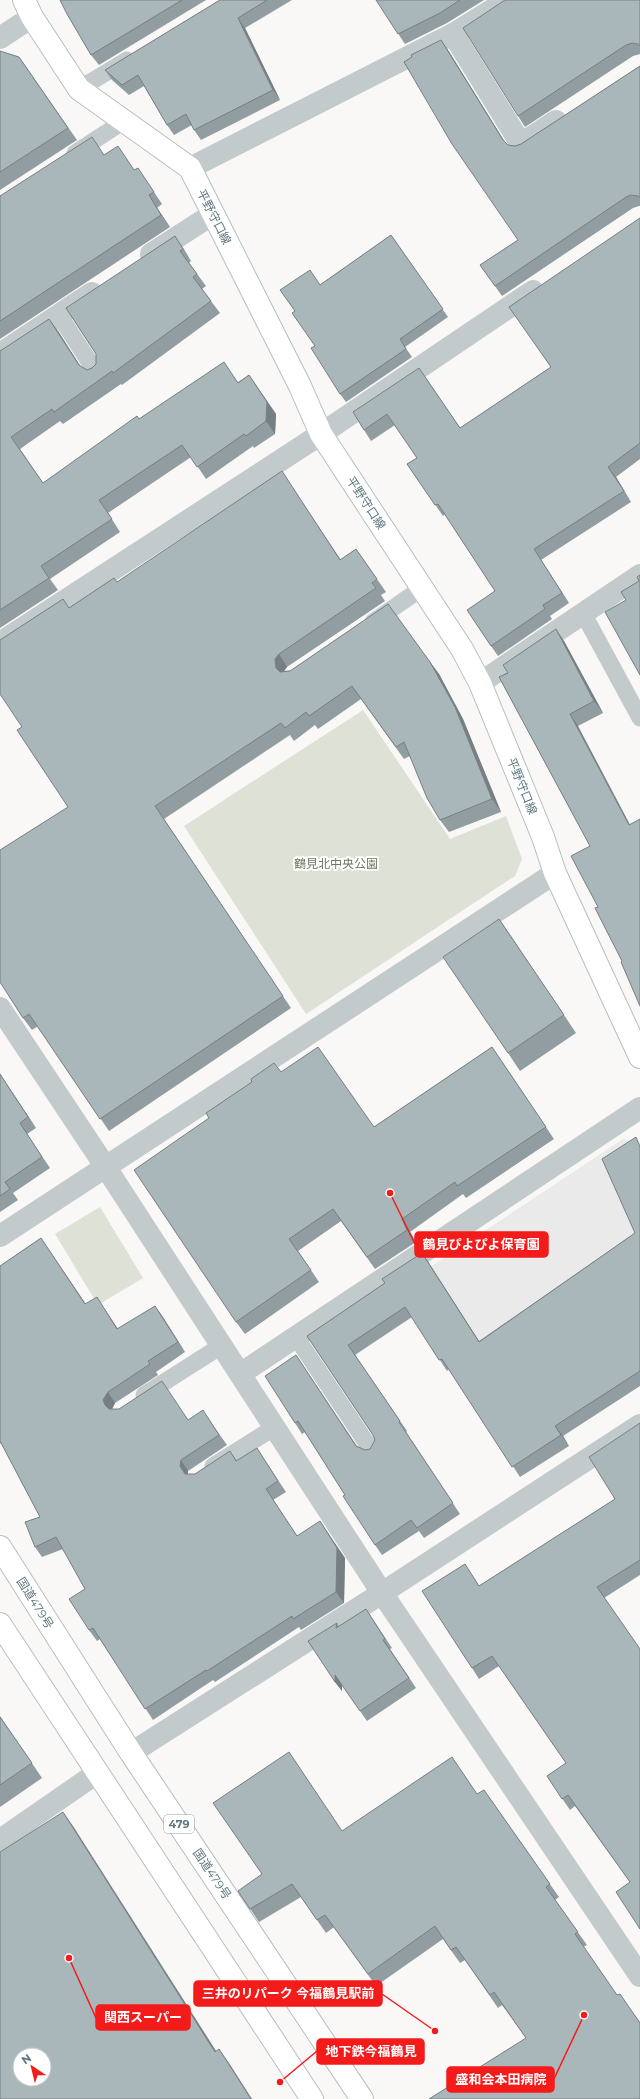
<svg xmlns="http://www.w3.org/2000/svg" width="640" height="2099" font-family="Montserrat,'Noto Sans JP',sans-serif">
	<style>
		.built { fill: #e9eae9 }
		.green { fill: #dde1d6 }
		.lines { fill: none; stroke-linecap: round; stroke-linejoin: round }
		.secondary-casing { stroke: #b5bfc1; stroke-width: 24 }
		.trunk-casing { stroke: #b8bec0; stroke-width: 24 }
		.service { stroke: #c3cacc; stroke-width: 17 }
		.minor { stroke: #c3cacc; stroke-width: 22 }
		.secondary { stroke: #fff; stroke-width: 22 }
		.trunk { stroke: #fff; stroke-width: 22 }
		.wall { fill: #919da1 }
		.shaded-wall { fill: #768083 }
		.building { fill: #a9b7bb; stroke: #768083; fill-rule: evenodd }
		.labels { text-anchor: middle; stroke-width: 4; stroke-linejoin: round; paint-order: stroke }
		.shield { fill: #fff; stroke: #8ea0a5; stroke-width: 1 }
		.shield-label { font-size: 11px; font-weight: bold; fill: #5d777e }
		.street-label { font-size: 12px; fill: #5d777e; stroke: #fff }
		.park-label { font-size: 12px; fill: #6b7a60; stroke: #fff }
		.leader { fill: none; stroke: #f41b1b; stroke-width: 1.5 }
		.callout-dot { fill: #f41b1b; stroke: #fff; stroke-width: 1.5 }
		.callout { fill: #f41b1b; stroke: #f41b1b; stroke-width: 1.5 }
		.callout-label { font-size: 13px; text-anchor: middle; font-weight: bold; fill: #fff }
	</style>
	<rect width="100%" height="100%" fill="#f9f8f6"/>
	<polygon class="built" points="623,1139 640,1142 640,1324 452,1370 400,1287"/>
	<g class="green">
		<polygon points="363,710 450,839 506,816 522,859 515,876 306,1014 184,826"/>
		<polygon points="100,1207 143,1278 98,1305 55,1234"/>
	</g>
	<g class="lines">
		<defs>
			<polyline id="secondary" points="24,0 32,17 79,89 190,168 300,386 321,434 462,649 480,683 543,837 555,873 640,1057"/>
			<g id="trunk">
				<polyline points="0,1547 131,1753 362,2099"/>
				<polyline points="0,1624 312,2099"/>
			</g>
		</defs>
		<use href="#secondary" class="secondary-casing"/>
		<use href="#trunk" class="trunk-casing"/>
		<g class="service">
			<polyline points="79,89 127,60"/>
			<polyline points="75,153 124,121"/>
			<polyline points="59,315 96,372"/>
			<polyline points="583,613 640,718"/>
			<polyline points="373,622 422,588"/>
			<polyline points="296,1337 372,1451"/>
			<polyline points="144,1395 221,1346"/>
			<polyline points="213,1466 275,1427"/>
		</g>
		<g class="minor">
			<polyline points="453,34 521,144 556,121"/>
			<polyline points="0,38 32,17"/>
			<polyline points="190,168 453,34 508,0"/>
			<polyline points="151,254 213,214"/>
			<polyline points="0,354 92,293"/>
			<polyline points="0,643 321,434 533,291"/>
			<polyline points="480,683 640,575"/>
			<polyline points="0,1008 105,1166 382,1593 640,1976"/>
			<polyline points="0,1236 555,873"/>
			<polyline points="240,1374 640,1108"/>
			<polyline points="131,1753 382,1593 640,1425"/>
			<polyline points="0,1840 97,1773"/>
		</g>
		<use href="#secondary" class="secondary"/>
		<use href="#trunk" class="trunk"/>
	</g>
	<g class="wall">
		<polygon points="60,0 206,0 99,65 91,55"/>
		<polygon points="220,0 292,0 245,28 280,100 201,140 194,130 192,125 174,135 167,125 144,86 129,95 112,80 105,70"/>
		<polygon points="376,0 484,0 447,23 405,44"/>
		<polygon points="640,0 640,54 633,56 525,127 518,116"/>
		<polygon points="448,50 505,142 508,145 515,146 521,144 640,66 640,206 639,206 633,208 502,296 480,265 518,240"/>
		<polygon points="0,51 19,57 77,140 0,190"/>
		<polygon points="104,155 134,170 146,180 162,204 157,208 170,227 0,339 0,196"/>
		<polygon points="640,218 640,459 616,477 631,502 541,560 569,603 550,616 552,619 498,656 491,646 495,591 445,514 443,516 407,464 417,458 395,425 371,441 364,430 419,368 460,428 551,367"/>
		<polygon points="391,235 448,317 405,347 412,357 346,402 340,394 315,346 295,311 320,285"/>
		<polygon points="183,248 191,261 189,263 206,286 202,289 220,313 122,385 121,384 63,424 60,421 20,449 43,483 139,419 238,382 249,375 276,414 275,434 254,448 253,446 206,479 191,457 108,513 120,532 50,579 58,590 0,628 0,351 58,331 80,366 87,370 92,368 96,364 96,354 66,308"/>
		<polygon points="290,484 341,560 356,549 386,592 381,595 385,601 287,667 284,671 430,662 439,674 463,719 501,812 449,832 440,820 410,756 404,759 361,699 318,729 315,725 294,741 290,735 164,819 291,1008 109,1131 38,1026 32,1030 23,1018 68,807 22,727 69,608 117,582"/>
		<polygon points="564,641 603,713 578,726 622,961 598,907 590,846 499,677"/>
		<polygon points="499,919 576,1033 520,1071 508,1053"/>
		<polygon points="492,1047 554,1139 466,1198 463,1194 410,1232 416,1242 375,1269 341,1221 298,1251 319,1282 245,1334 236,1322 209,1118 252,1082 281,1072 374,1127"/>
		<polygon points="0,1074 36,1128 27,1134 50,1168 13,1193 18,1200 0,1212"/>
		<polygon points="640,1144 640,1386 563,1436 569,1446 520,1477 449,1369 447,1371 412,1317 355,1355 407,1431 406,1432 460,1514 424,1538 419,1531 382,1555 375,1545 345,1495 305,1432 302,1434 295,1423 296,1355 357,1446 365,1450 370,1449 375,1440 373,1435 307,1336 385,1283 422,1253 479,1341 635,1233"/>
		<polygon points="41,1238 86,1304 104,1308 118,1329 155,1306 185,1352 156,1372 158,1375 115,1403 112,1409 188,1420 210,1421 227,1445 188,1471 188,1474 195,1474 230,1451 237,1461 264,1459 286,1492 273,1500 297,1536 327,1532 345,1558 344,1603 301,1630 299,1627 215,1682 213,1680 153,1720 100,1639 97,1641 89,1630 85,1589 63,1549 42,1557 35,1547 40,1517 1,1443 0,1444 0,1266"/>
		<polygon points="640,1423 640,1575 604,1598 630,1882 575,1806 570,1810 547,1776 566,1763 499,1666 479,1679 472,1668 472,1575 479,1586 615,1499"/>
		<polygon points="366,1609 392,1648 390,1649 416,1688 367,1721 342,1685 342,1691 335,1682 337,1623 339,1627"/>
		<polygon points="0,1716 42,1778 0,1807"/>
		<polygon points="484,1790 559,1897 555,1900 587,1945 583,1947 617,1995 640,2022 526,2038 502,2005 498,2008 465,1960 460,1963 443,1939 376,1986 334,1927 326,1933 301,1897 259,1922 238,1891 478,1794"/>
	</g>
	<g class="shaded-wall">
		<polygon points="238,18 245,28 280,100 273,90"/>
		<polygon points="441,40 448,50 510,151 503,140"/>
		<polygon points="149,195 157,208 170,227 161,215"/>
		<polygon points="175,236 183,248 191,261 183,249"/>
		<polygon points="49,319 58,331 88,378 79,365"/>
		<polygon points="249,375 276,414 275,434 266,421"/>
		<polygon points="608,467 616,477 631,502 624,491"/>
		<polygon points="534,549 541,560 569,603 562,593"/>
		<polygon points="556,629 564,641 603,713 594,701"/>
		<polygon points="279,654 287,667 284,671 285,680 276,668 275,659"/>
		<polygon points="430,662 439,674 463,719 501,812 492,799"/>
		<polygon points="570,714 578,726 637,838 629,825"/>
		<polygon points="499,919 511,937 576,1033 564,1015"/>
		<polygon points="0,1074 36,1128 28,1117"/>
		<polygon points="402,1219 410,1232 416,1242 407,1230"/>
		<polygon points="422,1253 429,1263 486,1352 479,1342"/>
		<polygon points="97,1297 104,1308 125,1340 117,1329"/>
		<polygon points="155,1306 163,1317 185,1352 178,1342"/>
		<polygon points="108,1392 115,1403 111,1411 105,1405 103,1400"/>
		<polygon points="555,1426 563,1436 569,1446 561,1435"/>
		<polygon points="181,1460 188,1471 187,1477 180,1466"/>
		<polygon points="266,1489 273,1500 304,1547 297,1536"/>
		<polygon points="320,1521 345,1558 344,1603 336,1592"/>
		<polygon points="335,1675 342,1685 342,1691 335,1682"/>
		<polygon points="63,1812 73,1826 225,2065 215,2052"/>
		<polygon points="219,2049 229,2063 252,2099 251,2099"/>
	</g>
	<g class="building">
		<polygon points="60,0 182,0 91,55 67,14"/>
		<polygon points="220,0 267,0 238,18 273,90 194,130 186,114 167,125 138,75 122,85 105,70"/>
		<polygon points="376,0 460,0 440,13 398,34"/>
		<polygon points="505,0 640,0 640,46 638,44 632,43 626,45 518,116 463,28"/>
		<polygon points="441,40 503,140 508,145 515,146 521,144 640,66 640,198 638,196 631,195 626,197 495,286 480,265 518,240 452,144 404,62 412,57 411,55"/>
		<polygon points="0,51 19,57 68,128 0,172"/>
		<polygon points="92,137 104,155 118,146 134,170 138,168 154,192 149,195 161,215 0,321 0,196"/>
		<polygon points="640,218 640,443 608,467 624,491 534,549 562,593 543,605 545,609 491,646 467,610 495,591 438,504 435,505 407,464 417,458 387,414 364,430 353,412 419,368 460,428 551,367 509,307"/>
		<polygon points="391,235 443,309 400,339 406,349 340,394 311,348 315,346 292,313 295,311 280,290 310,270 320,285"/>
		<polygon points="175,236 183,249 180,251 197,274 193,277 211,301 113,373 112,371 54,412 52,409 11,437 43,483 137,416 139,419 224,362 238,383 249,375 267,402 266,421 246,436 244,434 197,467 182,445 99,500 112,519 41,566 49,578 0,610 0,351 49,319 79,365 87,370 92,368 96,364 96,354 66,308"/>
		<polygon points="282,471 340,560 356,549 377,579 372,583 376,588 279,654 275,659 276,668 280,672 290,671 388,604 430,662 455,707 492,799 440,820 427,798 404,742 396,747 352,686 309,716 306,712 285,728 281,723 155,806 283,996 100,1119 29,1014 23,1018 0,982 0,850 68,807 17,730 22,727 0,694 0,640 63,599 69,608 114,578 117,582"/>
		<polygon points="640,575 640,675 605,612 626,600 621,592 639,581 637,577"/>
		<polygon points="556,629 594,701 570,714 629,825 640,819 640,1006 621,962 622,961 595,908 598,907 571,856 590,846 499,677 508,673 503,665"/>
		<polygon points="499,919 564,1015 508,1053 443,957"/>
		<polygon points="318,1047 374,1127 492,1047 546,1127 457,1186 455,1182 402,1219 407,1230 367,1257 333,1209 289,1239 311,1270 236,1322 134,1170 209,1118 206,1113 252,1082 251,1079 274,1063 281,1072"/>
		<polygon points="0,1074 28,1117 20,1123 42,1157 5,1182 10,1189 0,1196"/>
		<polygon points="636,1137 640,1147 640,1371 555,1426 561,1435 512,1467 442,1359 439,1360 405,1307 348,1345 400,1421 399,1422 453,1503 417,1528 411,1520 375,1545 343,1496 345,1495 298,1421 295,1423 265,1376 296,1355 356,1446 365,1450 370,1449 375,1440 373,1435 307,1336 385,1283 382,1279 422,1253 479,1342 635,1233 602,1159"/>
		<polygon points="41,1238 85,1304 97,1297 117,1329 155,1306 178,1342 148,1361 150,1364 108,1392 103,1400 105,1405 109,1409 119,1409 162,1381 188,1420 203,1410 219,1435 181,1460 180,1466 185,1474 195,1474 230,1451 236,1461 257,1448 278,1481 266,1489 297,1536 320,1521 337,1548 336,1592 293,1619 292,1616 207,1671 206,1670 145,1709 93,1628 89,1630 69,1599 85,1589 56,1537 35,1547 25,1522 40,1517 0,1441 0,1266"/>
		<polygon points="640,1423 640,1560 597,1587 640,1649 640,1929 616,1892 630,1882 568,1795 562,1799 547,1776 566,1763 492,1656 472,1668 422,1591 465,1564 479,1586 615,1499 589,1457"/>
		<polygon points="366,1609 385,1639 383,1640 409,1678 360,1711 335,1675 335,1682 308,1641 337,1623 336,1628"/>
		<polygon points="0,1717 32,1763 0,1785"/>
		<polygon points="289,1752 342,1831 452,1757 477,1794 484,1790 550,1884 546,1887 578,1932 575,1934 617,1995 620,1994 640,2023 640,2099 429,2099 526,2038 494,1992 490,1995 456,1947 451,1950 435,1926 368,1974 325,1915 317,1920 292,1884 250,1909 238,1891 262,1874 213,1803"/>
		<path d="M63,1812L215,2052L219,2049L251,2099H0V1852ZM20,2055H44V2079H20Z"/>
	</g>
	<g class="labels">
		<rect class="shield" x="164" y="1815" width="30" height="18" rx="3"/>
		<g class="shield-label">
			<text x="179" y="1828">479</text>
		</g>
		<g class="street-label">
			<text transform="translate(214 217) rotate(63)" y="4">平野守口線</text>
			<text transform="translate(366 503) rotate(57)" y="4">平野守口線</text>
			<text transform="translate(522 786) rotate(68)" y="4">平野守口線</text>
			<text transform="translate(35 1603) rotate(58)" y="4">国道479号</text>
			<text transform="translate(212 1874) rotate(56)" y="4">国道479号</text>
		</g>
		<g class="park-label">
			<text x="336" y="868">鶴見北中央公園</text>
		</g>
	</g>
	<path class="leader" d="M390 1193L415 1244M435 2031L382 1994M69 1958L96 2018M280 2082L317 2051M584 2015L554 2079"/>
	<g class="callout-dot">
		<circle cx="390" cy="1193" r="4"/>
		<circle cx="435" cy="2031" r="4"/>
		<circle cx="69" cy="1958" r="4"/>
		<circle cx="280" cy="2082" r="4"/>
		<circle cx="584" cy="2015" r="4"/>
	</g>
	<g class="callout">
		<rect x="415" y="1232" width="133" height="25" rx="4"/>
		<rect x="194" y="1981" width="188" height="25" rx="4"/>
		<rect x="96" y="2005" width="94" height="25" rx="4"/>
		<rect x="317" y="2039" width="107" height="25" rx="4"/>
		<rect x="447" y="2067" width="107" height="25" rx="4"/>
	</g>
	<g class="callout-label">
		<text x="481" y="1249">鶴見ぴよぴよ保育園</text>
		<text x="288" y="1998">三井のリパーク 今福鶴見駅前</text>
		<text x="143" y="2022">関西スーパー</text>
		<text x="371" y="2056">地下鉄今福鶴見</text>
		<text x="501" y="2084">盛和会本田病院</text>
	</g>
	<g transform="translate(32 2067) rotate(325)"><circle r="19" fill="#ffffff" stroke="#bec9cb"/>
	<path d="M0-3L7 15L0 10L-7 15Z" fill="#f41b1b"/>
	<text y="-6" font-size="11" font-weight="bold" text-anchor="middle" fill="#5d777e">N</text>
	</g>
</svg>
